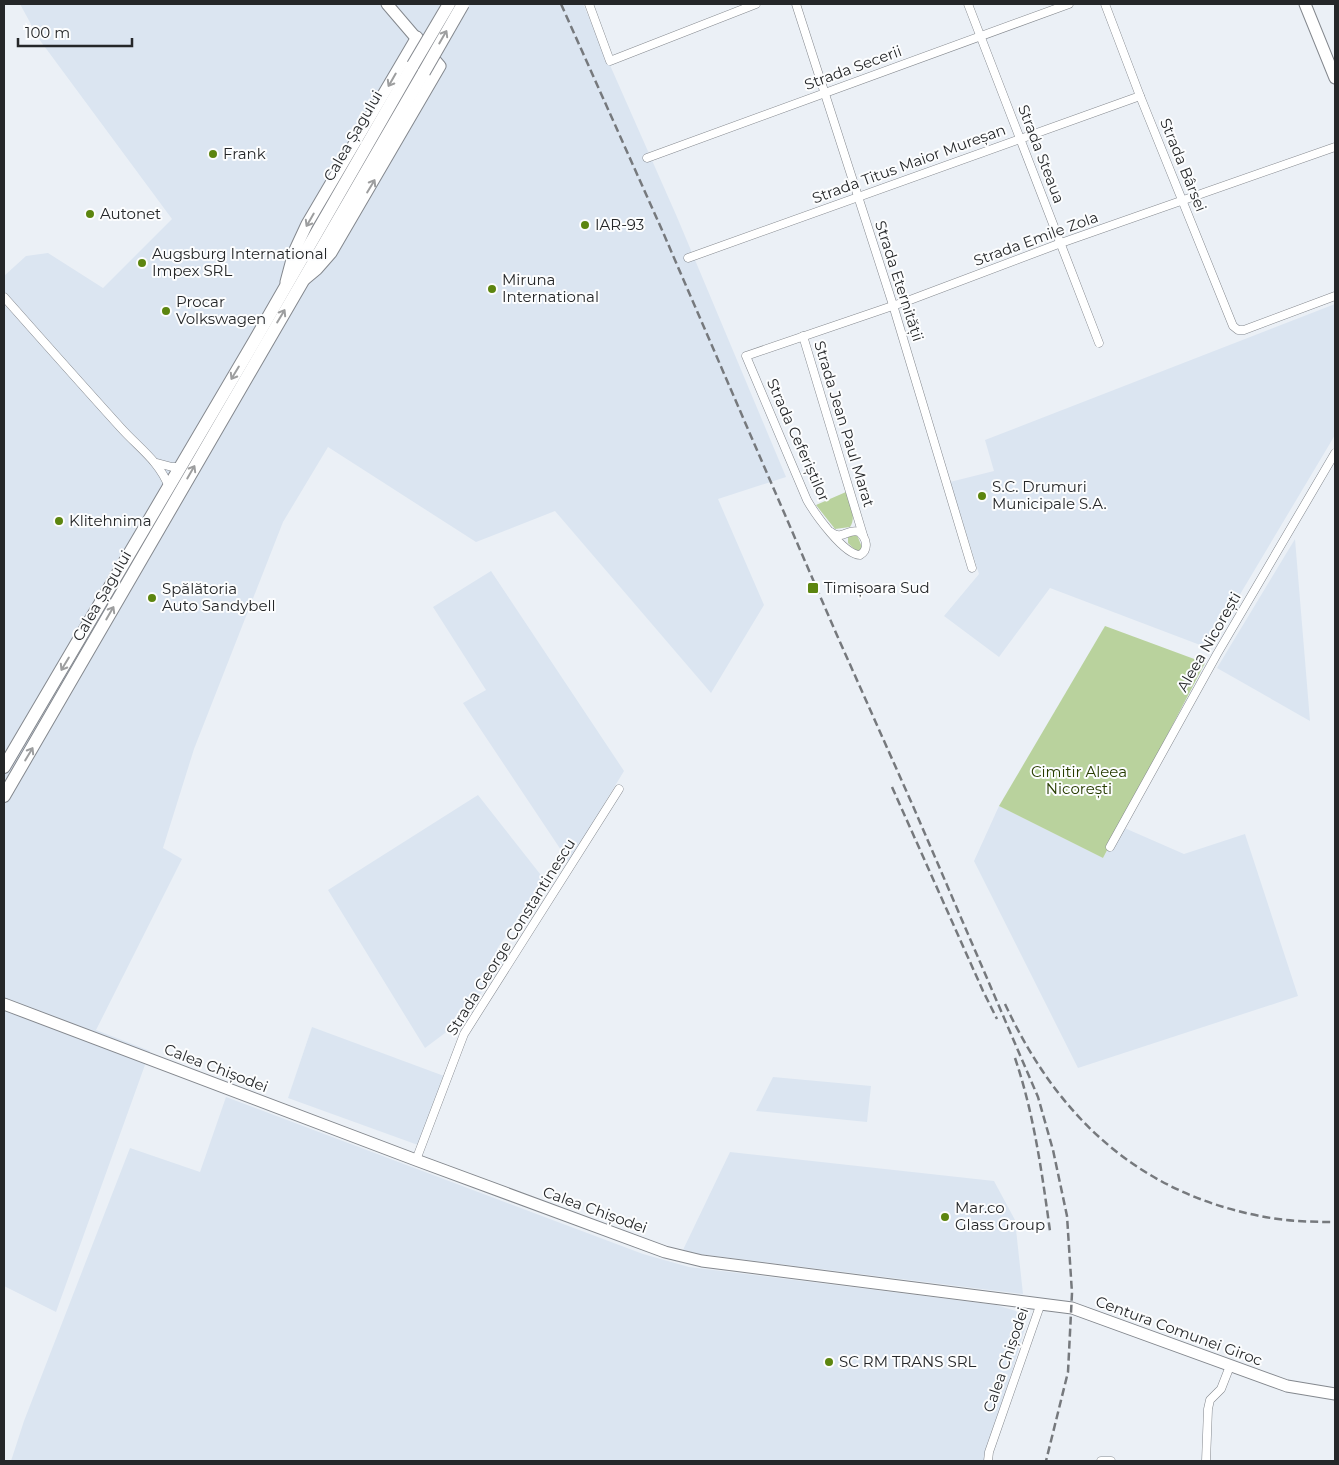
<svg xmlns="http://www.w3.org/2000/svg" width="1339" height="1465" font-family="Montserrat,sans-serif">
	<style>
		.built { fill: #dbe5f1 }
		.green { fill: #b9d29d }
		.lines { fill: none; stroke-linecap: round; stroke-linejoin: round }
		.street-casing { stroke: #84888e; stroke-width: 9 }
		.secondary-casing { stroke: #84888e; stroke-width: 13 }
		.primary-casing { stroke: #84888e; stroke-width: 14 }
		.street { stroke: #fff; stroke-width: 8 }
		.secondary { stroke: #fff; stroke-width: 11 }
		.primary { stroke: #fff; stroke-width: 12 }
		.rail { stroke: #76797d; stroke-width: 2.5; stroke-dasharray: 8 4; stroke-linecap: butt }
		.primary-bridge-casing { stroke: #84888e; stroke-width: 14; stroke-linecap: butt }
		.primary-bridge { stroke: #fff; stroke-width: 12 }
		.oneway { stroke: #9d9e9f }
		.poi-dot { fill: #5c850f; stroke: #fcfdfe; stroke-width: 2 }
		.labels { text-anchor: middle; stroke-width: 4; stroke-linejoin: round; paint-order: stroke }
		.street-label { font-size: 15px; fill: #252729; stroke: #fcfdfe }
		.poi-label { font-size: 15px; fill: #252729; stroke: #fcfdfe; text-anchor: start }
		.park-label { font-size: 15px; fill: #273c00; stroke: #fcfdfe }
	</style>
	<rect width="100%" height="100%" fill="#ebf0f6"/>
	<g class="built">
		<polygon points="20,4 583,4 677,217 786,477 718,499 764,605 711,693 555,511 476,542 328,447 283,522 194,749 163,848 182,859 96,1030 150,1051 56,1312 4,1286 4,276 26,256 48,253 103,288 172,219 39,39"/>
		<polygon points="1335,304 1335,435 1208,648 1050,588 999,657 944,616 979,574 950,482 994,471 985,440"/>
		<polygon points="1295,539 1310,721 1217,668"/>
		<polygon points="491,571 624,771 569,862 463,703 486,690 433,607"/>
		<polygon points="478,795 544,879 497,949 504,961 461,1021 425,1048 328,890"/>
		<polygon points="999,806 1103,858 1120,826 1184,854 1245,834 1298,996 1078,1068 974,861"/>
		<polygon points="312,1027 444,1076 418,1145 288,1098"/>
		<polygon points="773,1077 871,1086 867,1122 756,1111"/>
		<polygon points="226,1097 643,1254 689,1267 996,1305 1016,1311 1026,1325 985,1461 11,1461 24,1421 130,1148 200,1172"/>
		<polygon points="730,1152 994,1181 1015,1220 1023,1294 682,1252"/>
	</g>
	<g class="green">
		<path d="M846,492C849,503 857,517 850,527L835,529L816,505Z"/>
		<polygon points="851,534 857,535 862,547 860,551 856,551 848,543 848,537"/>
		<polygon points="1105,626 1205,663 1103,858 999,806"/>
	</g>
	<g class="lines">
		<defs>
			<g id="street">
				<polyline points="589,4 610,61 756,4"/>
				<polyline points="796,4 893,305 972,568"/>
				<polyline points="968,4 1099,343"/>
				<polyline points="1105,4 1140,96 1233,326 1238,330 1244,330 1335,296"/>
				<polyline points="647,158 1069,4"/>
				<polyline points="688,258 1140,96"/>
				<path d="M4,297C43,341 82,385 121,428C139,448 159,461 169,487"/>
				<polyline points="803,336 863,535"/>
				<polyline points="157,463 172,467 180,467"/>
				<path d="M831,532C842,541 848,528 859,532C867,538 869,550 860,555C844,555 815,514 807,500L746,356L910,300L1061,243L1335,147"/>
				<polyline points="1110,847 1217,654 1335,453"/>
				<polyline points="416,1160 464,1034 619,789"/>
				<polyline points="988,1461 989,1452 1041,1303"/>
				<polyline points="1101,1461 1111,1461"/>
				<polyline points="1206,1461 1208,1409 1210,1400 1221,1389 1230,1366"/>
			</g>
			<g id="secondary">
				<polyline points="1305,4 1335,78"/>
				<polyline points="305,279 317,269 331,253 440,66 387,4"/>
				<polyline points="286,282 294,252 307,224 417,37"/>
				<polyline points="4,1004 416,1160 665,1252 702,1261 1072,1308 1287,1386 1335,1394"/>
			</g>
			<g id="primary">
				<polyline points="4,767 255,340 413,65"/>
				<polyline points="4,796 424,72"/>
			</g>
		</defs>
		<use href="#street" class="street-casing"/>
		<use href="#secondary" class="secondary-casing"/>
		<use href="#primary" class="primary-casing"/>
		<use href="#street" class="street"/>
		<use href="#secondary" class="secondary"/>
		<use href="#primary" class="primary"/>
		<g class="rail">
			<polyline points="561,4 662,230 836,633 913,806 1038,1097 1053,1150 1067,1216 1072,1293 1068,1372 1046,1461"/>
			<polyline points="892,787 983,991 997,1019"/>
			<path d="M1005,1004C1057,1116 1137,1192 1260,1216C1284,1221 1310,1222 1335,1222"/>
			<path d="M1015,1058C1034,1114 1042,1173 1050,1231"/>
		</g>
		<defs>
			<g id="primary-bridge">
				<polyline points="413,65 449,4"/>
				<polyline points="424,72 463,4"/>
			</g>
		</defs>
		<use href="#primary-bridge" class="primary-bridge-casing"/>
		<use href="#primary-bridge" class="primary-bridge"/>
	</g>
	<defs><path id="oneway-shaft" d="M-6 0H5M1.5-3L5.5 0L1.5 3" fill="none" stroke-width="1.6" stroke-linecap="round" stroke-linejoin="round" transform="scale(1.25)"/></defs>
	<g class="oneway">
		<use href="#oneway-shaft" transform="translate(443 37) rotate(-60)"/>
		<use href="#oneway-shaft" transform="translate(392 80) rotate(120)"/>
		<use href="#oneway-shaft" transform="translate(371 186) rotate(-59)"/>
		<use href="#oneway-shaft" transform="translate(310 220) rotate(120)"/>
		<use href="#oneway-shaft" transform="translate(281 316) rotate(-59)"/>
		<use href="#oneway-shaft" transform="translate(235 373) rotate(121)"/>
		<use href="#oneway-shaft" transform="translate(191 472) rotate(-60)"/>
		<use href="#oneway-shaft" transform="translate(110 613) rotate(-60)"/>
		<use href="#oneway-shaft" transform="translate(65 664) rotate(121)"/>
		<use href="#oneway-shaft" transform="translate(29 754) rotate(-59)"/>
	</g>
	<g class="poi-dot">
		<circle cx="213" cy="154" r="5"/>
		<circle cx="90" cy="214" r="5"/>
		<circle cx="585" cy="225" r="5"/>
		<circle cx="142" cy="263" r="5"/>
		<circle cx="492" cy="289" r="5"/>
		<circle cx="166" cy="311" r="5"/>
		<circle cx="982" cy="496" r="5"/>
		<circle cx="59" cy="521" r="5"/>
		<rect x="807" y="582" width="12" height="12" rx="2.5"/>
		<circle cx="152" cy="598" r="5"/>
		<circle cx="945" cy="1217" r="5"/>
		<circle cx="829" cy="1362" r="5"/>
	</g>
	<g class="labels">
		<g class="street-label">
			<text transform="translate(853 68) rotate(-20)" y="5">Strada Secerii</text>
			<text transform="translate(353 136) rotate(-60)" y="5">Calea Șagului</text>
			<text transform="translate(1041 154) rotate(69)" y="5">Strada Steaua</text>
			<text transform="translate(909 164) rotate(-20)" y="5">Strada Titus Maior Mureșan</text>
			<text transform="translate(1183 165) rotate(68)" y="5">Strada Bârsei</text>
			<text transform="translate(1036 239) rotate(-20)" y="5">Strada Emile Zola</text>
			<text transform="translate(899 281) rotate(72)" y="5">Strada Eternității</text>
			<text transform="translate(844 424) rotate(73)" y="5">Strada Jean Paul Marat</text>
			<text transform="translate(798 440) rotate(66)" y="5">Strada Ceferiștilor</text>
			<text transform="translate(102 596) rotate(-60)" y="5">Calea Șagului</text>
			<text transform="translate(1209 642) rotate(-60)" y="5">Aleea Nicorești</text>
			<text transform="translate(511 937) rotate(-58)" y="5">Strada George Constantinescu</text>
			<text transform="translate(216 1068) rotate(21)" y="5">Calea Chișodei</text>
			<text transform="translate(595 1210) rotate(20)" y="5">Calea Chișodei</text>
			<text transform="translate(1179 1331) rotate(20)" y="5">Centura Comunei Giroc</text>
			<text transform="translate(1006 1360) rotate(-71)" y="5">Calea Chișodei</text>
		</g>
		<g class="poi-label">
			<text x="223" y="159">Frank</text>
			<text x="100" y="219">Autonet</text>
			<text x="595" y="230">IAR-93</text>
			<text x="152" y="259">Augsburg International<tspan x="152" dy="17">Impex SRL</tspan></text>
			<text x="502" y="285">Miruna<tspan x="502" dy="17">International</tspan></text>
			<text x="176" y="307">Procar<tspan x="176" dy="17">Volkswagen</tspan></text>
			<text x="992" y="492">S.C. Drumuri<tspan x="992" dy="17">Municipale S.A.</tspan></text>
			<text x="69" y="526">Klitehnima</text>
			<text x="824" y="593">Timișoara Sud</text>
			<text x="162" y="594">Spălătoria<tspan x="162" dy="17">Auto Sandybell</tspan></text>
			<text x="955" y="1213">Mar.co<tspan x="955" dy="17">Glass Group</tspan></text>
			<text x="839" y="1367">SC RM TRANS SRL</text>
		</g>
		<g class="park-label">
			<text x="1079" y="777">Cimitir Aleea<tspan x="1079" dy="17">Nicorești</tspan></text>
		</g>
	</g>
	<rect width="1339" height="1465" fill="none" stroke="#252729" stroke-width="10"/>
	<path d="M18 38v8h114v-8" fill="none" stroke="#252729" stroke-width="2.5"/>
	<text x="25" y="38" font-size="15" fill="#252729" stroke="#fcfdfe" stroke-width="4" paint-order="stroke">100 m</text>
</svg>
